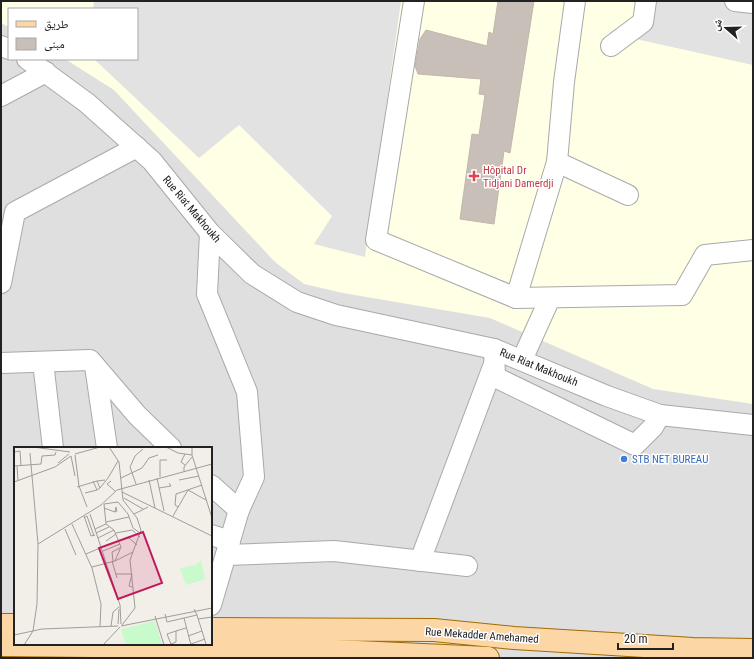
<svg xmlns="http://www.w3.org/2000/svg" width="754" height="659" font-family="'Roboto Condensed','Noto Naskh Arabic',sans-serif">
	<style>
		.residential { fill: #e0dfdf; fill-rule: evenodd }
		.education { fill: #ffffe5 }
		.parking { fill: #e2e2e2 }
		.building { fill: #c7bfb8; stroke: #c4b6ab }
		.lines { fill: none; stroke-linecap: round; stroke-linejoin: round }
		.minor-casing { stroke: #a9a9a9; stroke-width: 22 }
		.major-casing { stroke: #a06b00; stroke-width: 24 }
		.minor { stroke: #fff; stroke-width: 20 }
		.major { stroke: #fcd6a4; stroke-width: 22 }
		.health-dot { fill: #e0444e; stroke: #fff; stroke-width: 1.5 }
		.shop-dot { fill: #3f7fe0; stroke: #fff; stroke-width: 1.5 }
		.labels { text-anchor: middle; stroke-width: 3; stroke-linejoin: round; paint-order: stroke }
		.health-label { font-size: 11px; fill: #be3a42; stroke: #fff; text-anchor: start }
		.street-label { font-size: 11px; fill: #222; stroke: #fff }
		.shop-label { font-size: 11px; fill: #366cbe; stroke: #fff; text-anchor: start }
		.inset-road { fill: none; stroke: #9f9d99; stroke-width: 1 }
		.view { fill: #c2185b; fill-opacity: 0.15; stroke: #c2185b; stroke-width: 2 }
		.inset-edge { fill: none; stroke: #222; stroke-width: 2 }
	</style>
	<rect width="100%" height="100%" fill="#f2efe9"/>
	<path class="residential" d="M1,1H753V658H1ZM9,9H137V59H9ZM15,448H211V644H15Z"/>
	<polygon class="education" points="1,1 753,1 753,404 653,389 490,318 343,293 304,284 275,262 114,90 65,59 137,59 137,9 9,9 9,27 1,23"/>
	<g class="parking">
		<polygon points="94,1 401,1 365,257 314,244 332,216 239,125 199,158 94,59 137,59 137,9 93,9"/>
		<polygon points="644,1 753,1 753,65 609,33 640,14"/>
	</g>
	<polygon class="building" points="498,1 534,1 510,153 504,151 494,224 460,219 472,134 479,135 485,95 479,94 481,79 418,74 415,66 420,39 426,30 487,46 489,32 493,34"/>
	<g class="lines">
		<defs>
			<g id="minor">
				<polyline points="414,1 376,240 516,298 557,162 628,195"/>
				<polyline points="735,1 753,3"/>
				<polyline points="1,46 9,49"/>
				<polyline points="611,46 643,22 646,1"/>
				<polyline points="27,59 87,103 152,161 210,233 252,274 297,302 336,315 494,349 607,396 660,415 753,425"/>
				<polyline points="1,96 46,72"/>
				<polyline points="557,162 564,82 575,1"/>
				<polyline points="210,233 207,294 247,392 254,477 239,510 211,485"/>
				<polyline points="1,283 15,212 137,147"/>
				<polyline points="516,298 682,295 705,255 753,250"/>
				<polyline points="494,349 495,377 635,445 653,427 660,415"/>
				<polyline points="522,360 550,298"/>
				<polyline points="43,362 53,448"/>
				<polyline points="1,363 90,360 137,415 171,448"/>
				<polyline points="95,366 107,448"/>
				<polyline points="211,535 230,541"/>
				<polyline points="226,555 334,551 467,566"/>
				<polyline points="420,561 494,364"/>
				<polyline points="211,605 239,510"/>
			</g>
			<g id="major">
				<polyline points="1,625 15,625"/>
				<polyline points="211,629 434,630 514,638 693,649 753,650"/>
				<polyline points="1,645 269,648 488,658"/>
			</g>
		</defs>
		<use href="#minor" class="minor-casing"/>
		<use href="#major" class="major-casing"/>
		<use href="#minor" class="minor"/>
		<use href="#major" class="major"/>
	</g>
	<path class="health-dot" d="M472 170h4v4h4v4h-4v4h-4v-4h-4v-4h4z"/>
	<circle class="shop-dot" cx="624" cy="459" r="4"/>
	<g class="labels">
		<g class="health-label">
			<text x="483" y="174">Hôpital Dr<tspan x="483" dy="13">Tidjani Damerdji</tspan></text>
		</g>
		<g class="street-label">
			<text transform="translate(192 209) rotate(50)" y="4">Rue Riat Makhoukh</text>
			<text transform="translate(539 367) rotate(22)" y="4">Rue Riat Makhoukh</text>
			<text transform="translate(482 635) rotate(4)" y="4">Rue Mekadder Amehamed</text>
		</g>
		<g class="shop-label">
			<text x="632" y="463">STB NET BUREAU</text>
		</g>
	</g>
	<g transform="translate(14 447)">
		<rect width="198" height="198" fill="#f2efe9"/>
		<path d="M187,113L191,132L172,138L166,121L182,118ZM141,174L148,198H112L107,182Z" fill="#c8facc"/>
		<path class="inset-road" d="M19,0L56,5M95,0L105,15L109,53L123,71L127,83L116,113L121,161L108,178M152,0L164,6L178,8M178,0V8L198,71M0,5L6,4L7,19M61,7L86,0M171,7L167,15L171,18M61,8L65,39L73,60M57,9L61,29M44,16L55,7M0,19L27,17L28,9L41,8L42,5M3,19L4,34M170,24V20L178,10M146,30V13H153M107,31L128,21L135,11L144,8M143,31L150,64M91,33L83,34L86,41L94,31L104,14M135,33L141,61M165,33L185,29M79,34L83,43L86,41M97,34L93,37L101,44M0,35L41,20L57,9M122,37L116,20L121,9L129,2M63,40L83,34M145,41L157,39L155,36M108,45L198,89M71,46L83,43M110,51L129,62M164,60L161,58L162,47L188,38M90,61L101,65L102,60L103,64L101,65M76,67L106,158L107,177M120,67L134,60M70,69L77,89L81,88M159,69L174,43L192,53M70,71L73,69L80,89M92,75L115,70M58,77L78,121L87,157L86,180M51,82L62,108M81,82L92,77M82,86L95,80M102,86L118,83L126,90M84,91L100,83M110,92L115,91L123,98M92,94L102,87M24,97L87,58L103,43L198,17M89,104L106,97M119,105L101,114L107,100L100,83L92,77L90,57L104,55L114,67L119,81L126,86M72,107L86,101M98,114L103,131M99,114L98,105L106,101M78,120L101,114M102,127H117M118,140L115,139L118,127M151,167L153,175L170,171M183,168L192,197M141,169L150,198M184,172L198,170M104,177L105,162M97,179L99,165L105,160M107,179L198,161M162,184V195L157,197L153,187L162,184L172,181M0,188L28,182L104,179M174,189L188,184M177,197L191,192M10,198L19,184L23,157L24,97L16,6M89,198L106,180M177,198L170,171L183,168L180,162"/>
		<path class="view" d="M129,85L148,136L104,152L85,101Z"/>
		<rect width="198" height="198" class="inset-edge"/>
	</g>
	<rect width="754" height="659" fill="none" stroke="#222222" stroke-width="4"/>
	<rect x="8" y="8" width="130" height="52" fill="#ffffff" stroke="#a7a7a7"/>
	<rect x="16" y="21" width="20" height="6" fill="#fcd6a4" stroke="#a7a7a7"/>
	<text x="44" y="28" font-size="12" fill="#222222">طريق</text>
	<rect x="16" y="38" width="20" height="12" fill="#c7bfb8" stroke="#a7a7a7"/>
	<text x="44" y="48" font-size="12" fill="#222222">مبنى</text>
	<g transform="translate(726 28) rotate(290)" stroke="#ffffff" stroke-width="3" paint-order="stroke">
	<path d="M0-3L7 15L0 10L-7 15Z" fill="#222222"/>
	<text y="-6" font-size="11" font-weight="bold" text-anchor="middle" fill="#222222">ش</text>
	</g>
	<path d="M618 643v6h55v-6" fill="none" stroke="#222222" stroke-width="2"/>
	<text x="624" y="643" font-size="12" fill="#222222" stroke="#ffffff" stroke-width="3" paint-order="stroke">20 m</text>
</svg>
